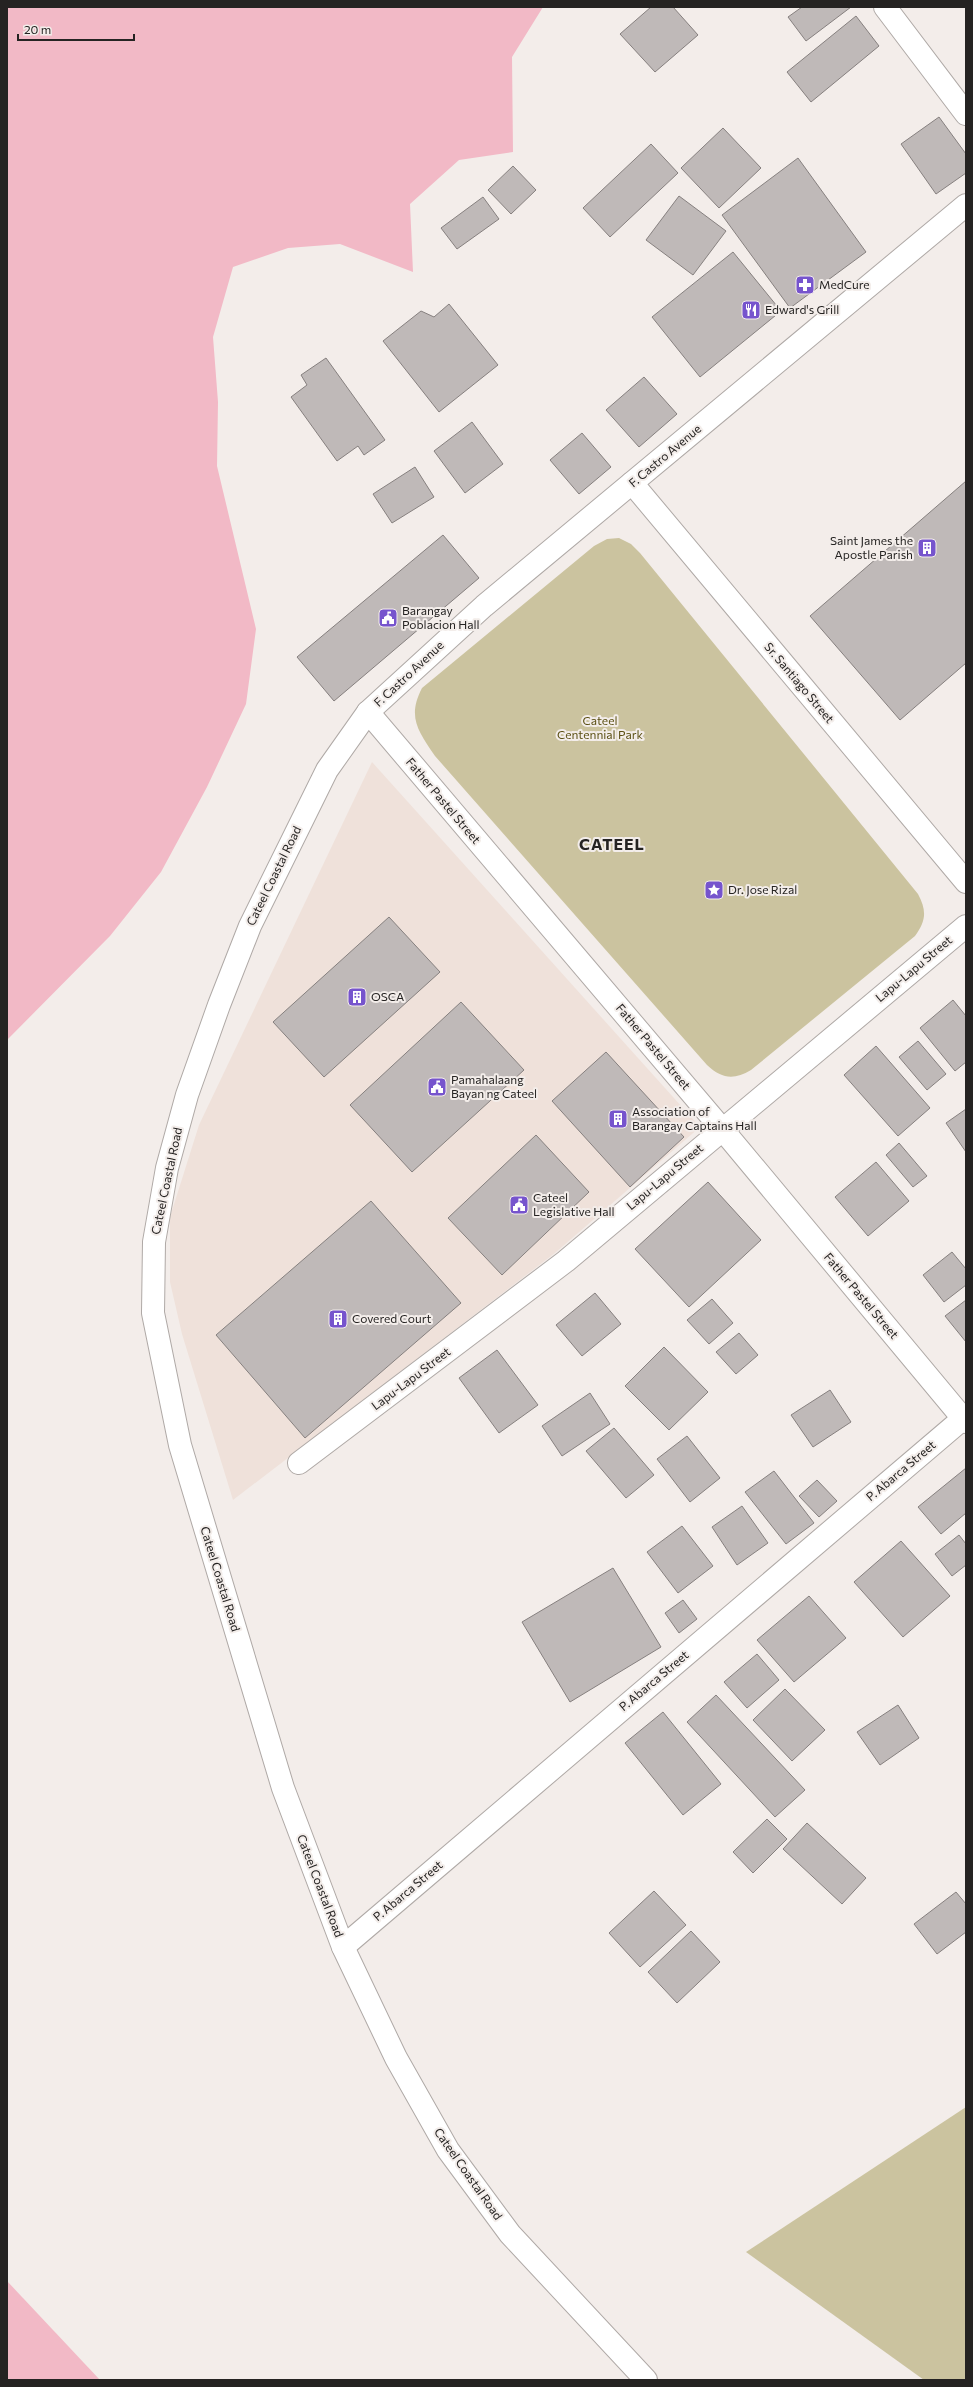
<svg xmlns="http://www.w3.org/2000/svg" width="973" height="2387" font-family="Commissioner,sans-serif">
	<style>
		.built { fill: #efe1da }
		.green { fill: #cbc39f }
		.water { fill: #f2b9c6 }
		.building { fill: #bfb9b8; stroke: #86807f }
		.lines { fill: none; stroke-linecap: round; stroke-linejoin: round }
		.street-casing { stroke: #afa9a6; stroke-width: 24 }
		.secondary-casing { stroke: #afa9a6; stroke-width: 24 }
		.street { stroke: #fff; stroke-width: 22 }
		.secondary { stroke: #fff; stroke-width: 22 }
		.labels { text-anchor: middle; stroke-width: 4; stroke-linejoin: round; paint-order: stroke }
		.poi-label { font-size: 12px; fill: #252322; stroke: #f3edea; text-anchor: start }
		.street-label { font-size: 12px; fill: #252322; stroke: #f3edea }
		.park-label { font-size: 12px; fill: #5b5014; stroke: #f3edea }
		.district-label { font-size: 16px; font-weight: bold; letter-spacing: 1px; fill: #252322; stroke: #f3edea }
	</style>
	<rect width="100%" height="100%" fill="#f3edea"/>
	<polygon class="built" points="372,762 700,1127 555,1253 233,1500 182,1334 170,1282 170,1217 199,1125"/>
	<g class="green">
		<path d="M619,538L631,544L640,553L918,894C927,911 926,921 915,936L751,1070C734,1080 722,1079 707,1065L435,756C418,731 407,717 422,688L594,546L607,539Z"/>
		<polygon points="966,2107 966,2380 924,2380 746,2252"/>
	</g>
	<g class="water">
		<polygon points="7,7 543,7 512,57 513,152 459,160 410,204 413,272 340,244 288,248 233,267 213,337 218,402 217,466 256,629 246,704 207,787 161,872 110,936 7,1040"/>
		<polygon points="7,2281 100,2380 7,2380"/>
	</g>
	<g class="building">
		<polygon points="651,7 673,7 698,35 655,72 620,34"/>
		<polygon points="802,7 851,7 806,41 788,17"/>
		<polygon points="856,16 879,46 811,102 787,72"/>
		<polygon points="939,117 966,154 966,173 936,194 901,144"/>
		<polygon points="723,128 761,168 719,208 681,168"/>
		<polygon points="651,144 678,173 610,237 583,208"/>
		<polygon points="798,158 866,252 790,308 722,215"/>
		<polygon points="513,166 536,190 511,214 488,190"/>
		<polygon points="679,196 726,231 693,275 646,240"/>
		<polygon points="483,197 499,219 457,249 441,228"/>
		<polygon points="733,252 781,311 700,377 652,317"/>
		<polygon points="449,304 498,365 439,412 383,341 421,311 434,317"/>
		<polygon points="326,358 385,440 364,455 358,446 337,461 291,397 307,385 301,375"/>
		<polygon points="644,377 677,414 639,447 606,410"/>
		<polygon points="472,422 503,464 465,493 434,451"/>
		<polygon points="582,433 611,467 579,494 550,460"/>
		<polygon points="415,467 434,497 392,523 373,494"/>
		<polygon points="966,481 966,663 900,720 810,616"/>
		<polygon points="443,535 479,578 334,701 297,657"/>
		<polygon points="389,917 440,972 324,1077 273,1022"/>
		<polygon points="953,1000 966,1016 966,1062 955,1071 920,1028"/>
		<polygon points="461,1002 524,1070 412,1172 350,1105"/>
		<polygon points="918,1041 946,1074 927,1090 899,1057"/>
		<polygon points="876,1046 930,1108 898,1136 844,1075"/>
		<polygon points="606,1052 684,1137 630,1187 552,1101"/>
		<polygon points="966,1109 966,1152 946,1123"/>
		<polygon points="536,1135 589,1192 502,1275 448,1218"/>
		<polygon points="899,1143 927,1176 913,1187 886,1155"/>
		<polygon points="876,1162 909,1201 868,1236 835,1197"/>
		<polygon points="708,1182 761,1240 689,1307 635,1249"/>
		<polygon points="371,1201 461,1303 305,1438 216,1335"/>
		<polygon points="952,1252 966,1269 966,1285 944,1302 923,1275"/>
		<polygon points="595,1293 621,1324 582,1356 556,1325"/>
		<polygon points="712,1299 733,1323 709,1344 687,1320"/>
		<polygon points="966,1300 966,1342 945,1316"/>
		<polygon points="739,1333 758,1355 736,1374 716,1352"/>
		<polygon points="664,1347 708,1392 669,1430 625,1386"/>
		<polygon points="497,1350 538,1405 499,1433 459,1378"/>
		<polygon points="830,1390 851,1422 813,1447 791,1415"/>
		<polygon points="590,1393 610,1424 562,1456 542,1426"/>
		<polygon points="614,1428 654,1475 626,1498 586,1451"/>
		<polygon points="687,1436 720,1478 690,1502 657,1459"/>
		<polygon points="966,1468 966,1513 941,1534 918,1507"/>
		<polygon points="774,1471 814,1523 786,1544 745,1492"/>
		<polygon points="817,1480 837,1501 819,1517 799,1496"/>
		<polygon points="742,1506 768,1543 737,1565 712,1527"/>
		<polygon points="682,1526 713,1566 678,1593 647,1552"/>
		<polygon points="959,1535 966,1544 966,1565 952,1576 935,1554"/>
		<polygon points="901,1541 950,1596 903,1637 854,1582"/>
		<polygon points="613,1568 661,1647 570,1702 522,1622"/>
		<polygon points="809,1596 846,1638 794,1682 757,1640"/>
		<polygon points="683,1600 697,1619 679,1633 665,1613"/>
		<polygon points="757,1654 779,1680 747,1708 724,1682"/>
		<polygon points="785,1689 825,1730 792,1761 753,1720"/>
		<polygon points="716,1695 805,1790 775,1817 687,1722"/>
		<polygon points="898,1705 919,1738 880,1765 857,1732"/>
		<polygon points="663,1712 721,1784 683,1815 625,1743"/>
		<polygon points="767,1819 787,1839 753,1873 733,1852"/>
		<polygon points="807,1823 866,1878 842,1904 783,1849"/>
		<polygon points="654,1891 686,1925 640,1967 609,1933"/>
		<polygon points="956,1892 966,1904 966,1932 937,1954 914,1924"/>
		<polygon points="691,1931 720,1962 677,2003 648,1972"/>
	</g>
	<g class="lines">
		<defs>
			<g id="street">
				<polyline points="885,7 966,114"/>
				<polyline points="632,483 966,882"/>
				<polyline points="368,712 722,1129 966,1422"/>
				<polyline points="299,1463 566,1261 966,926"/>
				<polyline points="343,1947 966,1416"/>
			</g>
			<polyline id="secondary" points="646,2380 510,2234 448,2150 396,2058 343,1947 283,1788 180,1445 153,1313 154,1242 167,1168 187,1095 219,1005 250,926 327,770 368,712 484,606 966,205"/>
		</defs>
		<use href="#street" class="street-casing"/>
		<use href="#secondary" class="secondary-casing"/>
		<use href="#street" class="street"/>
		<use href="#secondary" class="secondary"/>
	</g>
	<defs>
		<symbol id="pharmacy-square" viewBox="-11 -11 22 22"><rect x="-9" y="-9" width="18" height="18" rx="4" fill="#7654cd" stroke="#f3edea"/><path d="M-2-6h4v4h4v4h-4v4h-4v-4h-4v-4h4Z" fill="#fff"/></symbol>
		<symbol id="restaurant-square" viewBox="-11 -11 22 22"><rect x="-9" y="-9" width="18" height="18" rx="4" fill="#7654cd" stroke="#f3edea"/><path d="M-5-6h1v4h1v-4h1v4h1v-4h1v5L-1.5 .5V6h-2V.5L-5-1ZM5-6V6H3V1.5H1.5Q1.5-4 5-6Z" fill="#fff"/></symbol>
		<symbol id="building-square" viewBox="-11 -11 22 22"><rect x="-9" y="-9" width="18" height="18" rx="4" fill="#7654cd" stroke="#f3edea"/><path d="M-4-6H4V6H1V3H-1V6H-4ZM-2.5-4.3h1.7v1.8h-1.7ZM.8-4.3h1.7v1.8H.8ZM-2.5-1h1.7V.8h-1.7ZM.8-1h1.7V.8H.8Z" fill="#fff"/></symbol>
		<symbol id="civic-square" viewBox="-11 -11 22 22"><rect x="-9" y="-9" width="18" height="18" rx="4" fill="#7654cd" stroke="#f3edea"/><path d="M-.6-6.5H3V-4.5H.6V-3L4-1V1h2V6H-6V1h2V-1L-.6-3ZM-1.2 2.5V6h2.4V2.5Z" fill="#fff"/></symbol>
		<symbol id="sight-square" viewBox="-11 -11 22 22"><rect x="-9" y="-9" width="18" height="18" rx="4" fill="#7654cd" stroke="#f3edea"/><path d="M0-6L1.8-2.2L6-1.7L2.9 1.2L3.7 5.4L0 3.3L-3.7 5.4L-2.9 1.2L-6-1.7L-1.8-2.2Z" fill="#fff"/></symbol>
	</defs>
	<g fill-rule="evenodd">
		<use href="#pharmacy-square" x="794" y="274" width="22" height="22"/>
		<use href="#restaurant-square" x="740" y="299" width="22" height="22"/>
		<use href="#building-square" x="916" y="537" width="22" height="22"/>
		<use href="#civic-square" x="377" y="607" width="22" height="22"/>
		<use href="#sight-square" x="703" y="879" width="22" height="22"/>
		<use href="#building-square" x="346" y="986" width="22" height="22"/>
		<use href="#civic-square" x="426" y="1076" width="22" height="22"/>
		<use href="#building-square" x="607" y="1108" width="22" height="22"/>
		<use href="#civic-square" x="508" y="1194" width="22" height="22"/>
		<use href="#building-square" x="327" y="1308" width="22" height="22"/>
	</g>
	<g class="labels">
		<g class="poi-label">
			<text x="819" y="289">MedCure</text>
			<text x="765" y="314">Edward's Grill</text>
			<text x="913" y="545" text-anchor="end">Saint James the<tspan x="913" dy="14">Apostle Parish</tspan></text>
			<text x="402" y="615">Barangay<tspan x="402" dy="14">Poblacion Hall</tspan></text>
			<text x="728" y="894">Dr. Jose Rizal</text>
			<text x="371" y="1001">OSCA</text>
			<text x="451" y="1084">Pamahalaang<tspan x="451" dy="14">Bayan ng Cateel</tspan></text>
			<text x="632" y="1116">Association of<tspan x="632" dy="14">Barangay Captains Hall</tspan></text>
			<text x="533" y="1202">Cateel<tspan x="533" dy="14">Legislative Hall</tspan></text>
			<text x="352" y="1323">Covered Court</text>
		</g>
		<g class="street-label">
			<text transform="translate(665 456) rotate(-40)" y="4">F. Castro Avenue</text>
			<text transform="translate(409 674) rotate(-43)" y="4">F. Castro Avenue</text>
			<text transform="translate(799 683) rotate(50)" y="4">Sr. Santiago Street</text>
			<text transform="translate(443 801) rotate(50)" y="4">Father Pastel Street</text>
			<text transform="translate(274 876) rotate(-64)" y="4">Cateel Coastal Road</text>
			<text transform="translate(914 969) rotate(-40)" y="4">Lapu-Lapu Street</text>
			<text transform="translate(653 1047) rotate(50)" y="4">Father Pastel Street</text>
			<text transform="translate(665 1177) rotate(-40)" y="4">Lapu-Lapu Street</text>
			<text transform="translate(167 1181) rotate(-78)" y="4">Cateel Coastal Road</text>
			<text transform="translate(861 1296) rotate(50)" y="4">Father Pastel Street</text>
			<text transform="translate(411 1379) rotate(-37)" y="4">Lapu-Lapu Street</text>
			<text transform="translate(901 1471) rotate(-40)" y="4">P. Abarca Street</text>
			<text transform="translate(220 1579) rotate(73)" y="4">Cateel Coastal Road</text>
			<text transform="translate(654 1681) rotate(-40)" y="4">P. Abarca Street</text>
			<text transform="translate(320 1886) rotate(69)" y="4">Cateel Coastal Road</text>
			<text transform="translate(408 1891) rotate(-40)" y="4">P. Abarca Street</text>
			<text transform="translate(468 2174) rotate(55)" y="4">Cateel Coastal Road</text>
		</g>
		<g class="park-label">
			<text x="600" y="725">Cateel<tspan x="600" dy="14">Centennial Park</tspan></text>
		</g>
		<g class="district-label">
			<text x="612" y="850">CATEEL</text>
		</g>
	</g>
	<rect width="973" height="2387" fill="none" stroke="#252322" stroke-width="16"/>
	<path d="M18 34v6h116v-6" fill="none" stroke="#252322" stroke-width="2"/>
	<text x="24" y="34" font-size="12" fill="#252322" stroke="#f3edea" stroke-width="3" paint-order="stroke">20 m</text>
</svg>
